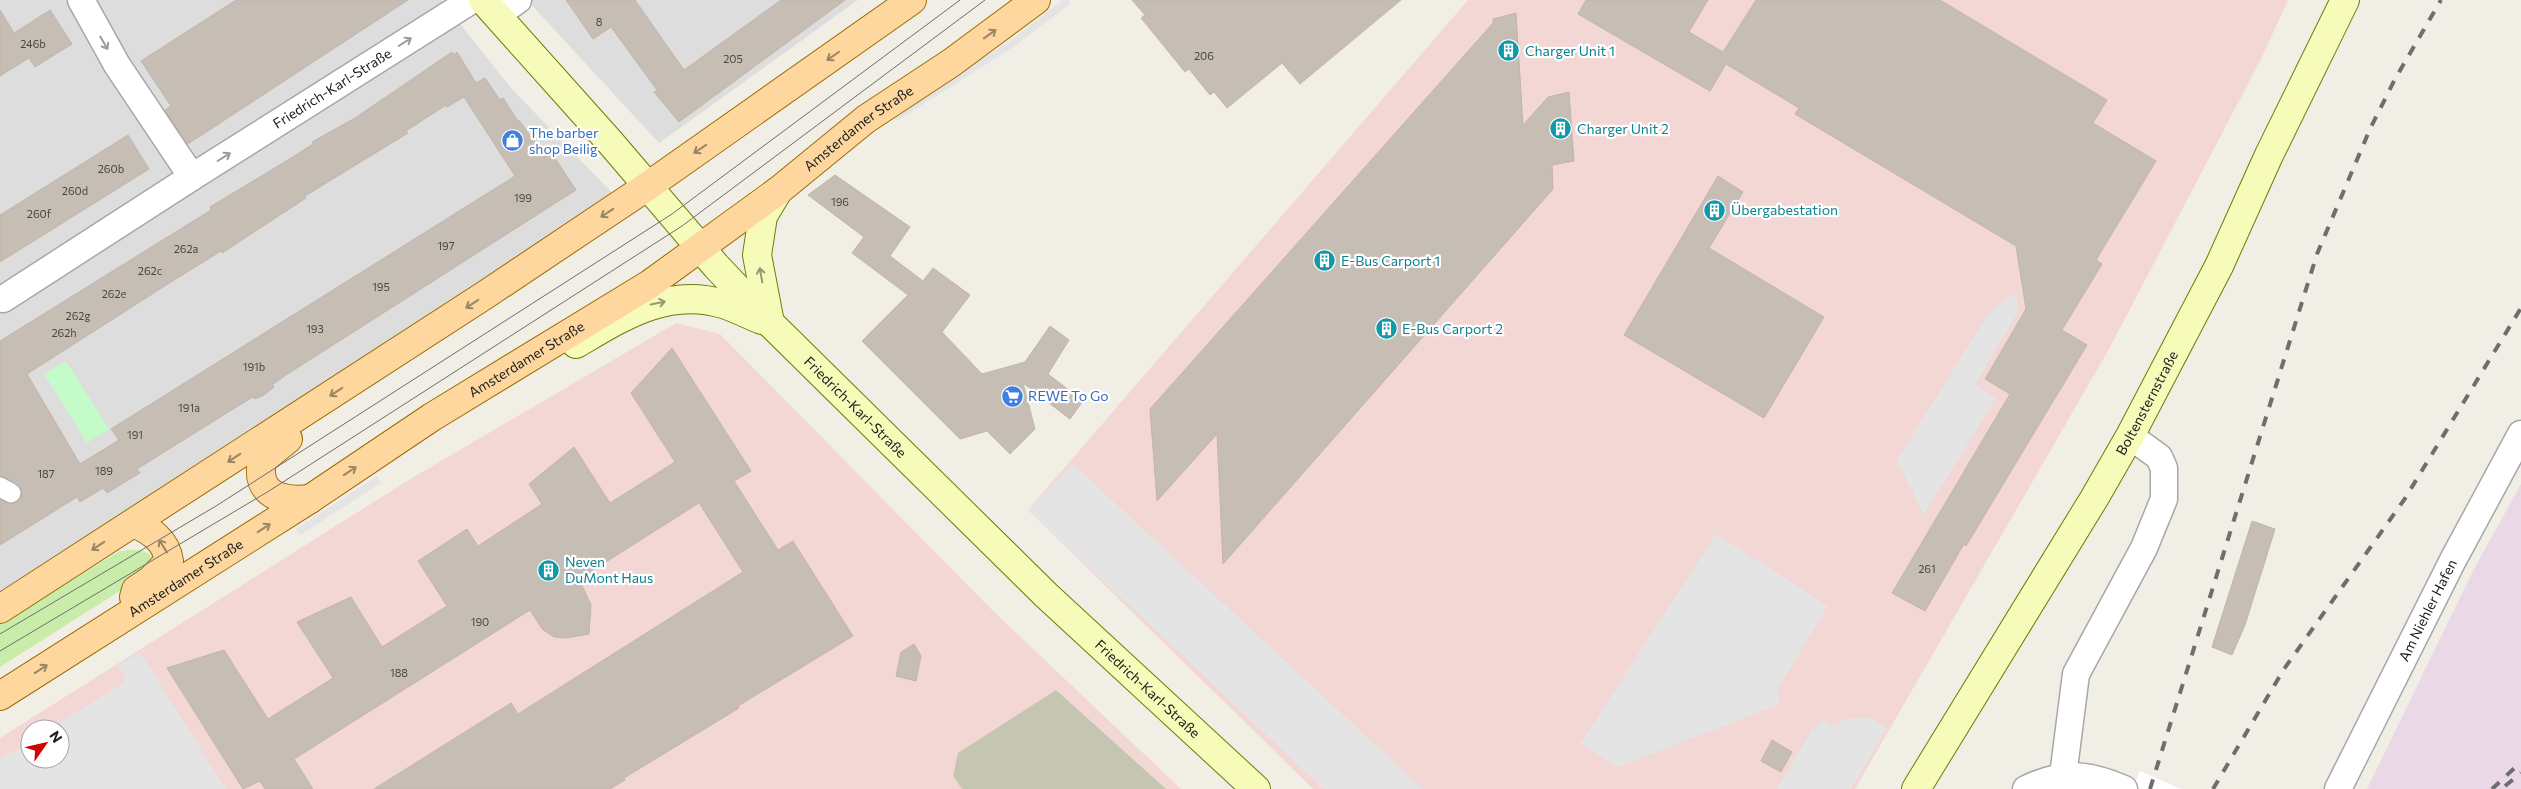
<svg xmlns="http://www.w3.org/2000/svg" width="2521" height="789" font-family="Commissioner,sans-serif">
	<style>
		.residential { fill: #dedddd }
		.commercial { fill: #f2d7d5; fill-rule: evenodd }
		.industrial { fill: #ead8e6 }
		.construction { fill: #c5c6b1 }
		.grass { fill: #caecab }
		.park { fill: #c3fbc9 }
		.parking { fill: #e4e4e4 }
		.pier { fill: #fff }
		.building { fill: #c6bdb5; stroke: #c3b5a8; fill-rule: evenodd }
		.lines { fill: none; stroke-linecap: round; stroke-linejoin: round }
		.pedestrian-casing { stroke: #a7a7a7; stroke-width: 21 }
		.minor-casing { stroke: #a7a7a7; stroke-width: 29 }
		.secondary-casing { stroke: #6c7c02; stroke-width: 30 }
		.primary-casing { stroke: #9c6c00; stroke-width: 30 }
		.pedestrian { stroke: #fff; stroke-width: 19 }
		.minor { stroke: #fff; stroke-width: 26 }
		.secondary { stroke: #f6fbba; stroke-width: 28 }
		.primary { stroke: #fed79e; stroke-width: 28 }
		.tram { stroke: #6e6e6e; stroke-width: 1 }
		.rail { stroke: #6e6e6e; stroke-width: 4; stroke-dasharray: 10 10; stroke-linecap: butt }
		.oneway { stroke: #9a8565 }
		.oneway2 { stroke: #9b9b9b }
		.oneway3 { stroke: #969875 }
		.labels { text-anchor: middle; stroke-width: 4.5; stroke-linejoin: round; paint-order: stroke }
		.number-label { font-size: 11px; fill: #4a4745 }
		.culture-label { font-size: 14px; fill: #0d838f; stroke: #fff; text-anchor: start }
		.street-label { font-size: 14px; fill: #202020; stroke: #fff }
		.shop-label { font-size: 14px; fill: #366cbe; stroke: #fff; text-anchor: start }
	</style>
	<rect width="100%" height="100%" fill="#f1eee6"/>
	<g class="residential">
		<polygon points="0,0 441,0 511,88 614,195 0,596"/>
		<polygon points="527,0 858,0 659,143"/>
	</g>
	<g class="commercial">
		<polygon points="1468,0 2288,0 2262,57 2109,349 1855,789 1313,789 1028,510"/>
		<path d="M676,323L720,334L993,611L1181,789H0V738L407,481ZM30,729H60V759H30Z"/>
	</g>
	<polygon class="industrial" points="2521,484 2521,789 2367,789 2474,569"/>
	<polygon class="construction" points="1056,690 1166,789 962,789 953,776 958,753"/>
	<polygon class="grass" points="130,550 141,550 153,556 154,561 145,575 0,667 0,624 103,561 120,551"/>
	<polygon class="park" points="66,361 109,429 87,443 44,374"/>
	<g class="parking">
		<polygon points="1062,0 1069,0 1071,3 1015,46 897,121 893,116 1010,41"/>
		<polygon points="2016,293 2018,312 1975,385 1996,398 1924,515 1897,460 1990,311"/>
		<polygon points="1073,464 1423,789 1324,789 1028,510"/>
		<polygon points="377,476 381,483 300,535 296,529"/>
		<polygon points="1716,534 1828,606 1777,690 1780,704 1618,767 1580,744"/>
		<polygon points="140,652 226,789 0,789 0,759 30,741 30,759 60,759 60,729 49,729 124,683 125,673 117,667"/>
		<polygon points="1869,717 1887,728 1851,789 1777,789 1814,726 1825,721 1836,727 1843,719"/>
	</g>
	<polygon class="pier" points="2140,771 2181,789 2133,789"/>
	<g class="building">
		<polygon points="236,0 408,0 188,144 165,110 171,106 141,61"/>
		<polygon points="566,0 635,0 684,70 781,0 845,0 679,122 654,92 657,90 611,27 593,39"/>
		<polygon points="1132,0 1401,0 1300,84 1282,63 1227,108 1214,92 1210,95 1189,69 1185,72 1141,18 1145,15"/>
		<polygon points="1586,0 1708,0 1689,32 1723,52 1756,0 1940,0 2107,100 2093,123 2156,161 2096,260 2102,264 2062,330 2087,345 1966,546 1964,544 1925,611 1892,593 2010,394 1985,379 2026,309 2016,246 1795,114 1799,108 1726,64 1710,91 1578,14"/>
		<polygon points="0,10 14,33 50,10 72,44 35,67 29,58 0,76"/>
		<polygon points="1516,13 1523,125 1548,97 1569,92 1574,161 1552,165 1553,189 1223,564 1217,434 1157,501 1150,409 1493,23 1493,19"/>
		<path d="M452,52L454,55L457,52L476,83L485,78L500,100L503,98L518,121L519,120L544,155L551,152L576,190L286,375L272,385L274,387L264,395L255,399L253,397L238,406L137,469L140,473L107,493L103,488L80,502L77,497L0,545V500L11,504L16,503L22,493L17,483L0,476V341L211,210L210,207L288,160L313,144L312,142L355,118ZM464,97L515,176L111,429L119,440L80,464L27,374L171,282L221,251L222,253L306,198L305,196L408,133L406,131L446,105L447,107Z"/>
		<polygon points="128,135 149,169 0,262 0,215"/>
		<polygon points="835,175 910,227 890,256 923,281 933,268 970,295 942,332 982,374 1025,362 1050,326 1069,340 1048,374 1083,401 1070,419 1023,383 1035,429 1010,454 987,431 960,439 862,341 908,295 852,253 864,237 808,195"/>
		<polygon points="1718,176 1743,192 1709,248 1824,317 1764,418 1624,335"/>
		<polygon points="672,348 751,471 734,481 778,550 793,541 853,636 738,706 739,708 624,778 625,780 610,789 374,789 511,703 518,714 743,572 699,503 579,579 591,605 589,634 566,638 554,637 542,629 530,610 294,759 313,789 265,789 260,781 243,789 167,668 224,650 268,719 333,678 297,622 351,597 382,647 447,606 418,561 467,529 478,546 542,504 529,484 574,447 610,503 675,462 631,393"/>
		<polygon points="2252,521 2275,529 2245,625 2232,655 2212,647"/>
		<polygon points="914,644 921,656 916,681 896,676 901,652"/>
		<polygon points="1772,740 1792,752 1781,772 1761,761"/>
	</g>
	<g class="lines">
		<defs>
			<polyline id="pedestrian" points="0,487 11,493"/>
			<g id="minor">
				<path id="s1" d="M81,0L117,65L192,177L472,0"/>
				<polyline points="497,15 518,0"/>
				<polyline points="3,299 192,177"/>
				<polyline points="2063,776 2076,674 2144,548 2164,499 2164,468 2159,457 2130,436"/>
				<path d="M2026,789C2064,771 2087,773 2124,789"/>
				<path id="s2" d="M2338,789L2453,560L2521,434"/>
			</g>
			<g id="secondary">
				<path id="s3" d="M483,0L610,142L716,266L770,323L1046,595L1256,789"/>
				<polyline points="770,323 757,255 763,216 778,191"/>
				<path d="M576,344C622,317 667,287 723,304C736,308 749,315 762,320"/>
				<path id="s4" d="M1916,789L2095,497L2130,436L2219,266L2269,155L2345,0"/>
			</g>
			<g id="primary">
				<path d="M288,439L262,460C255,495 281,502 310,499"/>
				<path d="M134,523C151,531 166,540 169,561L151,580L136,590L134,597"/>
				<polyline points="0,609 485,295 648,186 912,0"/>
				<path id="s5" d="M0,696L310,499L432,417L650,284L778,191L866,119L951,63L1036,0"/>
			</g>
		</defs>
		<use href="#pedestrian" class="pedestrian-casing"/>
		<use href="#minor" class="minor-casing"/>
		<use href="#secondary" class="secondary-casing"/>
		<use href="#primary" class="primary-casing"/>
		<use href="#pedestrian" class="pedestrian"/>
		<use href="#minor" class="minor"/>
		<use href="#secondary" class="secondary"/>
		<use href="#primary" class="primary"/>
		<g class="tram">
			<polyline points="0,634 216,506 672,214 960,0"/>
			<polyline points="0,651 269,491 682,226 985,0"/>
		</g>
		<g class="rail">
			<polyline points="2505,786 2521,773"/>
			<polyline points="2150,789 2317,254 2370,129 2395,79 2441,0"/>
			<polyline points="2213,789 2284,669 2404,500 2521,308"/>
			<polyline points="2492,789 2521,762"/>
		</g>
	</g>
	<defs><path id="oneway-shaft" d="M-6 0H5M1.5-3L5.5 0L1.5 3" fill="none" stroke-width="1.6" stroke-linecap="round" stroke-linejoin="round" transform="scale(1.25)"/></defs>
	<g class="oneway">
		<use href="#oneway-shaft" transform="translate(990 34) rotate(-36)"/>
		<use href="#oneway-shaft" transform="translate(833 56) rotate(145)"/>
		<use href="#oneway-shaft" transform="translate(700 149) rotate(146)"/>
		<use href="#oneway-shaft" transform="translate(607 213) rotate(146)"/>
		<use href="#oneway-shaft" transform="translate(472 304) rotate(147)"/>
		<use href="#oneway-shaft" transform="translate(336 392) rotate(147)"/>
		<use href="#oneway-shaft" transform="translate(234 458) rotate(147)"/>
		<use href="#oneway-shaft" transform="translate(350 471) rotate(-34)"/>
		<use href="#oneway-shaft" transform="translate(264 528) rotate(-33)"/>
		<use href="#oneway-shaft" transform="translate(98 546) rotate(147)"/>
		<use href="#oneway-shaft" transform="translate(163 546) rotate(-122)"/>
		<use href="#oneway-shaft" transform="translate(41 669) rotate(-33)"/>
	</g>
	<g class="oneway2">
		<use href="#oneway-shaft" transform="translate(405 42) rotate(-32)"/>
		<use href="#oneway-shaft" transform="translate(104 43) rotate(60)"/>
		<use href="#oneway-shaft" transform="translate(224 157) rotate(-32)"/>
	</g>
	<g class="oneway3">
		<use href="#oneway-shaft" transform="translate(761 275) rotate(-100)"/>
		<use href="#oneway-shaft" transform="translate(658 303) rotate(-12)"/>
	</g>
	<defs>
		<symbol id="building-disc" viewBox="-11 -11 22 22"><circle r="9.5" fill="#0f9aa8" stroke="#fff"/><path d="M-4-6H4V6H1V3H-1V6H-4ZM-2.5-4.3h1.7v1.8h-1.7ZM.8-4.3h1.7v1.8H.8ZM-2.5-1h1.7V.8h-1.7ZM.8-1h1.7V.8H.8Z" fill="#fff"/></symbol>
		<symbol id="shop-disc" viewBox="-11 -11 22 22"><circle r="9.5" fill="#3f7fe0" stroke="#fff"/><path d="M-5-2.5h2.3a2.7 3.5 0 0 1 5.4 0H5L5.5 6h-11ZM-1.5-2.5h3a1.5 2.3 0 0 0-3 0Z" fill="#fff"/></symbol>
		<symbol id="supermarket-disc" viewBox="-11 -11 22 22"><circle r="9.5" fill="#3f7fe0" stroke="#fff"/><path d="M-6-5.5h2.5l.6 2H6L4.5 2H-2.5L-4.4-4H-6ZM-1.5 3.2a1.3 1.3 0 1 0 .1 0ZM3 3.2a1.3 1.3 0 1 0 .1 0Z" fill="#fff"/></symbol>
	</defs>
	<g fill-rule="evenodd">
		<use href="#building-disc" x="1496" y="38" width="25" height="25"/>
		<use href="#building-disc" x="1548" y="116" width="25" height="25"/>
		<use href="#shop-disc" x="500" y="128" width="25" height="25"/>
		<use href="#building-disc" x="1702" y="198" width="25" height="25"/>
		<use href="#building-disc" x="1312" y="248" width="25" height="25"/>
		<use href="#building-disc" x="1374" y="316" width="25" height="25"/>
		<use href="#supermarket-disc" x="1000" y="384" width="25" height="25"/>
		<use href="#building-disc" x="536" y="558" width="25" height="25"/>
	</g>
	<g class="labels">
		<g class="number-label">
			<text x="599" y="26">8</text>
			<text x="33" y="48">246b</text>
			<text x="1204" y="60">206</text>
			<text x="733" y="63">205</text>
			<text x="111" y="173">260b</text>
			<text x="75" y="195">260d</text>
			<text x="523" y="202">199</text>
			<text x="840" y="206">196</text>
			<text x="39" y="218">260f</text>
			<text x="446" y="250">197</text>
			<text x="186" y="253">262a</text>
			<text x="150" y="275">262c</text>
			<text x="381" y="291">195</text>
			<text x="114" y="298">262e</text>
			<text x="78" y="320">262g</text>
			<text x="315" y="333">193</text>
			<text x="64" y="337">262h</text>
			<text x="254" y="371">191b</text>
			<text x="189" y="412">191a</text>
			<text x="135" y="439">191</text>
			<text x="104" y="475">189</text>
			<text x="46" y="478">187</text>
			<text x="1927" y="573">261</text>
			<text x="480" y="626">190</text>
			<text x="399" y="677">188</text>
		</g>
		<g class="culture-label">
			<text x="1525" y="56">Charger Unit 1</text>
			<text x="1577" y="134">Charger Unit 2</text>
			<text x="1731" y="215">Übergabestation</text>
			<text x="1341" y="266">E-Bus Carport 1</text>
			<text x="1402" y="334">E-Bus Carport 2</text>
			<text x="565" y="567">Neven<tspan x="565" dy="16">DuMont Haus</tspan></text>
		</g>
		<g class="street-label">
			<text dy="5" stroke="none"><textPath href="#s1" startOffset="375">Friedrich-Karl-Straße</textPath></text>
			<text dy="5" stroke="none"><textPath href="#s5" startOffset="1030">Amsterdamer Straße</textPath></text>
			<text dy="5" stroke="none"><textPath href="#s5" startOffset="625">Amsterdamer Straße</textPath></text>
			<text dy="5" stroke="none"><textPath href="#s4" startOffset="450">Boltensternstraße</textPath></text>
			<text dy="5" stroke="none"><textPath href="#s3" startOffset="552">Friedrich-Karl-Straße</textPath></text>
			<text dy="5" stroke="none"><textPath href="#s5" startOffset="220">Amsterdamer Straße</textPath></text>
			<text dy="5" stroke="none"><textPath href="#s2" startOffset="200">Am Niehler Hafen</textPath></text>
			<text dy="5" stroke="none"><textPath href="#s3" startOffset="958">Friedrich-Karl-Straße</textPath></text>
		</g>
		<g class="shop-label">
			<text x="529" y="138">The barber<tspan x="529" dy="16">shop Beilig</tspan></text>
			<text x="1028" y="401">REWE To Go</text>
		</g>
	</g>
	<g transform="translate(45 744) rotate(56)"><circle r="24" fill="#ffffff" stroke="#a6a6a6"/>
	<path d="M0-4L9 19L0 12L-9 19Z" fill="#d00500"/>
	<text y="-8" font-size="14" font-weight="bold" text-anchor="middle" fill="#202020">N</text>
	</g>
</svg>
